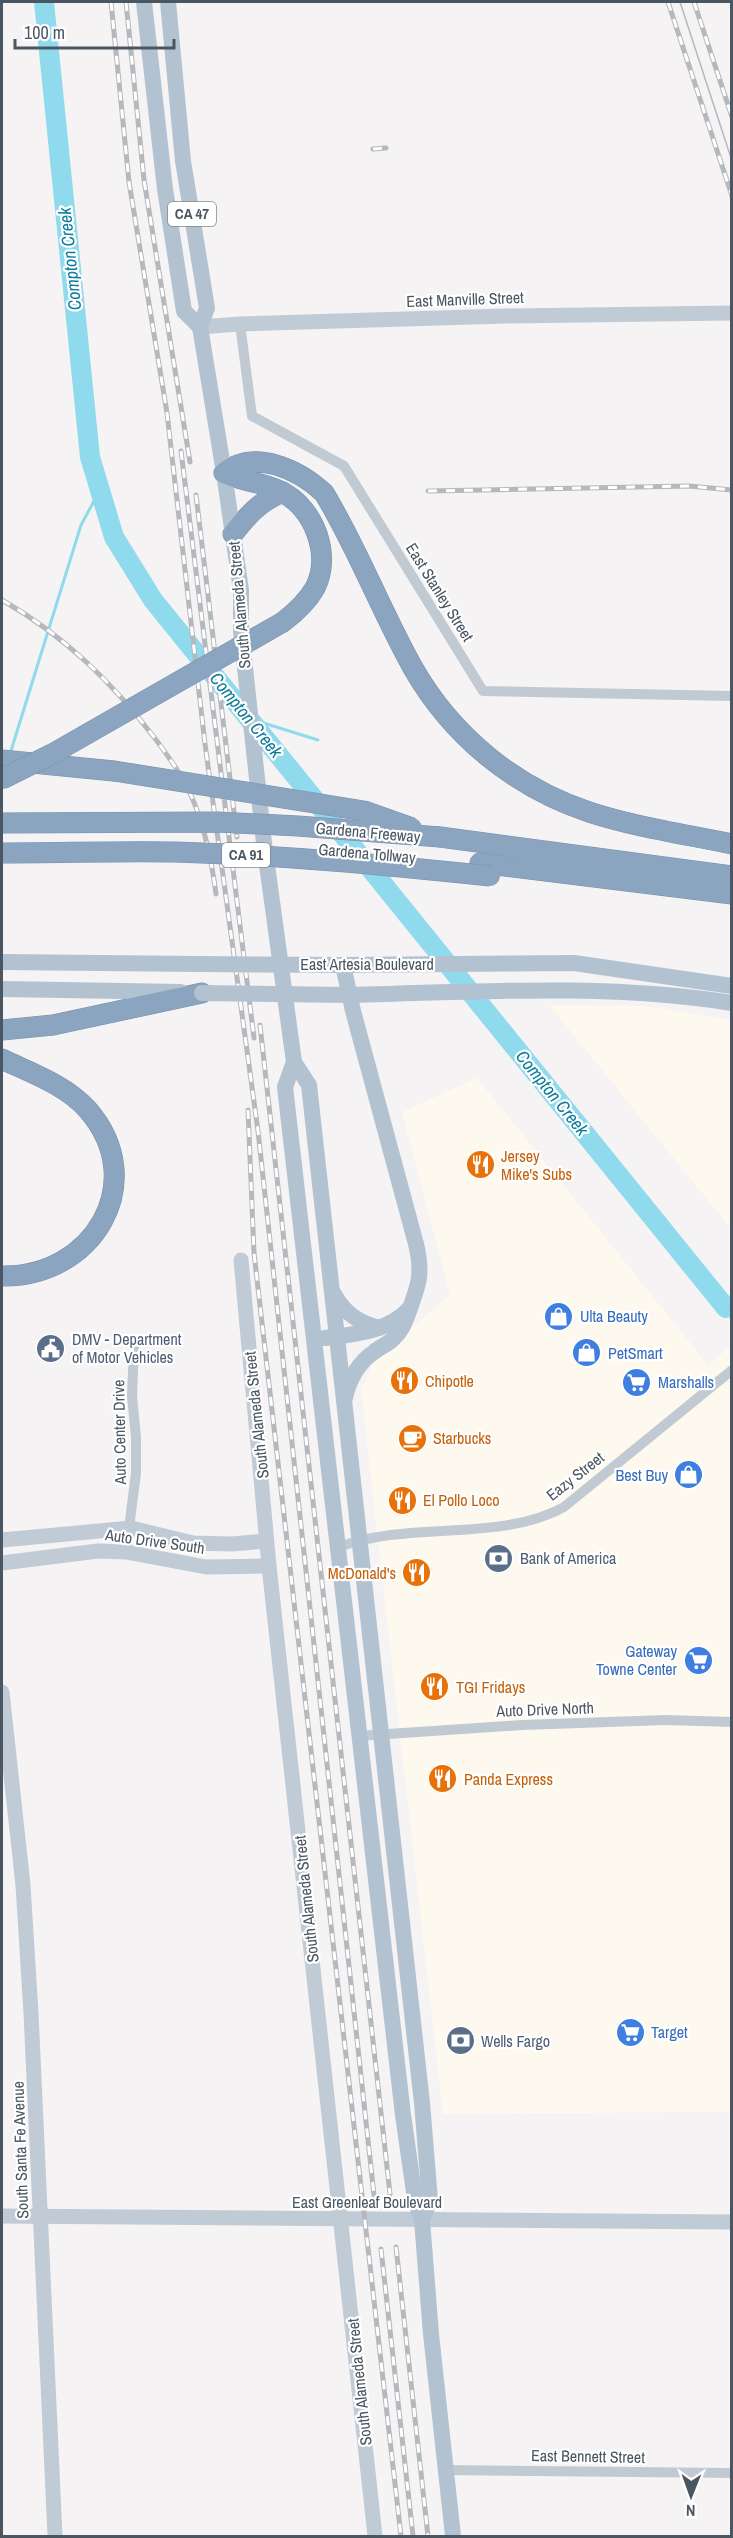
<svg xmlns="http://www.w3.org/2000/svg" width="733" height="2538" font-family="'Archivo Narrow',sans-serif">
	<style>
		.commercial { fill: #fdf9ef }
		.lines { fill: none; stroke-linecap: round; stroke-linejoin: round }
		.stream { stroke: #90daee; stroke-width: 3 }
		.river { stroke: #90daee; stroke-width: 20 }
		.highway-casing { stroke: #7690ad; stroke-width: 21 }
		.street { stroke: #c1cad2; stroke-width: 10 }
		.secondary { stroke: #c1cbd6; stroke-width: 15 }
		.primary { stroke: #b3c2d1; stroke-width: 16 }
		.highway { stroke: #8ba5c1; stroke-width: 20 }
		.tram { stroke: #b5b8bd; stroke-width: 1.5 }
		.rail-casing { stroke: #b5b8bd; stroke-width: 5 }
		.rail { stroke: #fff; stroke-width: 3; stroke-dasharray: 9; stroke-linecap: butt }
		.highway-bridge-casing { stroke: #7690ad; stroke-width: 21; stroke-linecap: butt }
		.primary-bridge { stroke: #b3c2d1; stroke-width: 16 }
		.highway-bridge { stroke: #8ba5c1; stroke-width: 20 }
		.labels { text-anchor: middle; stroke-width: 4.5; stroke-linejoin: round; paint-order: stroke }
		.shield { fill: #fff; stroke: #808990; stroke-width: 1.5 }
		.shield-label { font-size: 15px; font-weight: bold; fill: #4a5661 }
		.street-label { font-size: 16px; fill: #4a5661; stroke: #fff }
		.food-label { font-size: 16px; fill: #c56008; stroke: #fff; text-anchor: start }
		.shop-label { font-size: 16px; fill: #366cbe; stroke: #fff; text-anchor: start }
		.service-label { font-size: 16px; fill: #4e5e75; stroke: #fff; text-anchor: start }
		.water-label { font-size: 18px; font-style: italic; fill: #0c7c9b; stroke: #fff }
	</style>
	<rect width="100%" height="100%" fill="#f5f3f3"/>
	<g class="commercial">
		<polygon points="549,1005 644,1006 731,1020 731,1229"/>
		<polygon points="477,1078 708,1365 731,1346 731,2112 443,2114 361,1391 374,1360 450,1295 402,1112"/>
	</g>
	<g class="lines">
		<g class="stream">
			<polyline points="257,721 318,740"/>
			<polyline points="10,754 81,525 100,490"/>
		</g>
		<polyline class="river" points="44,2 90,457 114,537 153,600 726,1308"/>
		<defs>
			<g id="highway">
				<path d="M233,534C248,515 260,501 283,492"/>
				<path d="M283,622C296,612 307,602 315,588C332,555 314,508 282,492C264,482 243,482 224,473C255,448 299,470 324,493C358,549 381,611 413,668C452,736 514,787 589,812C635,827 684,834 732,844"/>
				<polyline points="2,760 114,771"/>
				<polyline points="440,837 732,876"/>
				<polyline points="480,863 732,894"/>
				<polyline points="2,1030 53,1025 202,993"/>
				<path d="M2,1059C31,1073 66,1085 88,1110C151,1183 92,1278 2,1276"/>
			</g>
		</defs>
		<use href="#highway" class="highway-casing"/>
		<g class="street">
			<polyline points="240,324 252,416 344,466 483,691 732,696"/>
			<path d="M337,1548C405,1520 499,1543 564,1507L732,1370"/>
			<polyline points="126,1552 136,1473 136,1437 132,1396 134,1347"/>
			<polyline points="359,1736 522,1725 666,1720 732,1722"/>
			<polyline points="445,2470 732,2473"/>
		</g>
		<g class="secondary">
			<polyline points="200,327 240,324 506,316 732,313"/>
			<polyline points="241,1260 269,1566 375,2536"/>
			<polyline points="2,1540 131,1528 193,1543 232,1544 266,1541"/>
			<polyline points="2,1563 98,1551 126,1552 206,1567 269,1566"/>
			<polyline points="2,1692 23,1885 31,2013 55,2536"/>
			<polyline points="2,2216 732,2222"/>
		</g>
		<g class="primary">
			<polyline points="144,2 165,189 184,311 200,327"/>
			<polyline points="168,2 183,161 207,308 200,327 224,473 241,590 241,631 264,843 294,1062 285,1087 403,2115 415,2199 422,2220 431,2334 453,2536"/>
			<polyline points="2,962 199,964"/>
			<polyline points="2,989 181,992"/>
			<path d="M349,995C477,992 605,983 732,1003"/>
			<polyline points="294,1062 309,1085 422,2103 430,2200 422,2220"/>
			<path d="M334,1294C344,1313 358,1322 379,1328"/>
			<path d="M325,1338C354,1334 388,1332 409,1309"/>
			<path d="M345,1398C349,1380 358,1363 374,1352C380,1347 388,1344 393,1339C402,1331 405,1322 409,1311C419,1284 423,1273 416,1244L353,1011L343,965L574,963L732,986"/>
		</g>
		<use href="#highway" class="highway"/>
		<polyline class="tram" points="680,2 732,161"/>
		<defs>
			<g id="rail">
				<polyline points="111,2 129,182 167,413 205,744 258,1131 374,2195"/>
				<polyline points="126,2 144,180 190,462"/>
				<polyline points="668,2 732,196"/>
				<polyline points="694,2 732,117"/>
				<polyline points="373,149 386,148"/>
				<polyline points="181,451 254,1038"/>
				<polyline points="428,491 689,486 732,490"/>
				<polyline points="196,495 237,837"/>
				<path d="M2,600C66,637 112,682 157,741C170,759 185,779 193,800C205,829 212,863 216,894"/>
				<polyline points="260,1025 390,2194"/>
				<polyline points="248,1110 254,1253 401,2536"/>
				<polyline points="396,2247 428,2536"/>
				<polyline points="381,2249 413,2536"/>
			</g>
		</defs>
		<use href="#rail" class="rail-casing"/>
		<use href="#rail" class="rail"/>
		<defs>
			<g id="highway-bridge">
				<polyline points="114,771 364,811 412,828"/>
				<polyline points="2,779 52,754 283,622"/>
				<polyline points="2,823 217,822 298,826 440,837"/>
				<path d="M2,853C59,853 118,851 175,852C281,855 385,865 490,876"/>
			</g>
		</defs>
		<use href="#highway-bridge" class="highway-bridge-casing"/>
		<g class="primary-bridge">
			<polyline points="199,964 343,965"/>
			<polyline points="202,993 349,995"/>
		</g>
		<use href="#highway-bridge" class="highway-bridge"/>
	</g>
	<defs>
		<symbol id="restaurant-disc" viewBox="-11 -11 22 22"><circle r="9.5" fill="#e8710a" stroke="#fff"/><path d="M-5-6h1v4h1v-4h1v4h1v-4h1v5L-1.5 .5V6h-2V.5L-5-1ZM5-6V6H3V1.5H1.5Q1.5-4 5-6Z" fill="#fff"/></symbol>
		<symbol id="shop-disc" viewBox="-11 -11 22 22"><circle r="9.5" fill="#3f7fe0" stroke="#fff"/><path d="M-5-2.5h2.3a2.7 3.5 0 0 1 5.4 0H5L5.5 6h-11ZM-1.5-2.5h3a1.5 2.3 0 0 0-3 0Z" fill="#fff"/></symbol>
		<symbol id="civic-disc" viewBox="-11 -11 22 22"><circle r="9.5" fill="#5c6f8a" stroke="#fff"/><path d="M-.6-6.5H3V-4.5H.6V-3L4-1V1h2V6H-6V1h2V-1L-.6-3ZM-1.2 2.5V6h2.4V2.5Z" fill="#fff"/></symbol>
		<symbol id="supermarket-disc" viewBox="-11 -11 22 22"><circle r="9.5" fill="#3f7fe0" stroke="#fff"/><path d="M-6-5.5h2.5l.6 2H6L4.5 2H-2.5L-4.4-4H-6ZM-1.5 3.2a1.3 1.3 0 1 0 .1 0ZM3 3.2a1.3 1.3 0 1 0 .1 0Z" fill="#fff"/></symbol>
		<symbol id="cafe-disc" viewBox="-11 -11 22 22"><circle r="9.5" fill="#e8710a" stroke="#fff"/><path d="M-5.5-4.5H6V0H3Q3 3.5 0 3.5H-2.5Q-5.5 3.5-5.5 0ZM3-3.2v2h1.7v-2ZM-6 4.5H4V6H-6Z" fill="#fff"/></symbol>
		<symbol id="bank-disc" viewBox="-11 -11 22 22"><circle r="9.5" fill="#5c6f8a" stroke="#fff"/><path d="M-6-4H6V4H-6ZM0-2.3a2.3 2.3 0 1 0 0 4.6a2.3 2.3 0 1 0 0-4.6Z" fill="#fff"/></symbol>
	</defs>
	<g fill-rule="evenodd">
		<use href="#restaurant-disc" x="464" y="1148" width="33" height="33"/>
		<use href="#shop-disc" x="542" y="1300" width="33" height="33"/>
		<use href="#civic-disc" x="34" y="1332" width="33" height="33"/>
		<use href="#shop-disc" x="570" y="1336" width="33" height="33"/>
		<use href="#restaurant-disc" x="388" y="1364" width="33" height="33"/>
		<use href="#supermarket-disc" x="620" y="1366" width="33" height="33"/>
		<use href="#cafe-disc" x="396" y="1422" width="33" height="33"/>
		<use href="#shop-disc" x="672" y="1458" width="33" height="33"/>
		<use href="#restaurant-disc" x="386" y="1484" width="33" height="33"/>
		<use href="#bank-disc" x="482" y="1542" width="33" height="33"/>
		<use href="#restaurant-disc" x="400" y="1556" width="33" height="33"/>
		<use href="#supermarket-disc" x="682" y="1644" width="33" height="33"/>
		<use href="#restaurant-disc" x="418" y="1670" width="33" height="33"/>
		<use href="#restaurant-disc" x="426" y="1762" width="33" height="33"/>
		<use href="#supermarket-disc" x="614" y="2016" width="33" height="33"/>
		<use href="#bank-disc" x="444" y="2024" width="33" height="33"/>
	</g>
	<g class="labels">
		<g class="shield">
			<rect x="168" y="202" width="48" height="24" rx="4.5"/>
			<rect x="222" y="843" width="48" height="24" rx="4.5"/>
		</g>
		<g class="shield-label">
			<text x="192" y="219">CA 47</text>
			<text x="246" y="860">CA 91</text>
		</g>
		<g class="street-label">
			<text transform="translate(465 299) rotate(-2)" y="6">East Manville Street</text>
			<text transform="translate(440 592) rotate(58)" y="6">East Stanley Street</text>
			<text transform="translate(239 605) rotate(-95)" y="6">South Alameda Street</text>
			<text transform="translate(368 832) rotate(5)" y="6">Gardena Freeway</text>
			<text transform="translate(367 853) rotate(5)" y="6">Gardena Tollway</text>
			<text x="367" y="970">East Artesia Boulevard</text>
			<text transform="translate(256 1415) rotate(-96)" y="6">South Alameda Street</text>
			<text transform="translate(119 1432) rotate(-91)" y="6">Auto Center Drive</text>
			<text transform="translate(575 1476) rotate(-38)" y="6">Eazy Street</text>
			<text transform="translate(155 1541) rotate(8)" y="6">Auto Drive South</text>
			<text transform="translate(545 1709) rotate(-2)" y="6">Auto Drive North</text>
			<text transform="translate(306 1899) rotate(-96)" y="6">South Alameda Street</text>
			<text transform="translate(20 2150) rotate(-92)" y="6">South Santa Fe Avenue</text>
			<text x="367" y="2208">East Greenleaf Boulevard</text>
			<text transform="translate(359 2382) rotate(-96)" y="6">South Alameda Street</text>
			<text transform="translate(588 2456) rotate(1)" y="6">East Bennett Street</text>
		</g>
		<g class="food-label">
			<text x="501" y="1162">Jersey<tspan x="501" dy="18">Mike's Subs</tspan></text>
			<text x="425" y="1387">Chipotle</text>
			<text x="433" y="1444">Starbucks</text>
			<text x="423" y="1506">El Pollo Loco</text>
			<text x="396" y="1579" text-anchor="end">McDonald's</text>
			<text x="456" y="1693">TGI Fridays</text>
			<text x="464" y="1785">Panda Express</text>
		</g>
		<g class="shop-label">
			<text x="580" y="1322">Ulta Beauty</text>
			<text x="608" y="1359">PetSmart</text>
			<text x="658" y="1388">Marshalls</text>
			<text x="668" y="1481" text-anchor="end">Best Buy</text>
			<text x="677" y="1657" text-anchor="end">Gateway<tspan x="677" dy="18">Towne Center</tspan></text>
			<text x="651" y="2038">Target</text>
		</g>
		<g class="service-label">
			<text x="72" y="1345">DMV - Department<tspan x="72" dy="18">of Motor Vehicles</tspan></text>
			<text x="520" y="1564">Bank of America</text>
			<text x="481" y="2047">Wells Fargo</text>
		</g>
		<g class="water-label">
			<text transform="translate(70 259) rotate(-96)" y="6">Compton Creek</text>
			<text transform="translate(246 715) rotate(51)" y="6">Compton Creek</text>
			<text transform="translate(552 1093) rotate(51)" y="6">Compton Creek</text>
		</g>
	</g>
	<rect width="733" height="2538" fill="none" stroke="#4a5661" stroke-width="6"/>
	<g transform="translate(691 2496) rotate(181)" stroke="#ffffff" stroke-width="4.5" paint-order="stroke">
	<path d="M0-4.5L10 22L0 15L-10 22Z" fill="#4a5661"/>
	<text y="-9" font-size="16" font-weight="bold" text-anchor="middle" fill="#4a5661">N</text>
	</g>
	<path d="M15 39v9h159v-9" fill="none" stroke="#4a5661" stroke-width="3"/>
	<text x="24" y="39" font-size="18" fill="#4a5661" stroke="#ffffff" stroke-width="4.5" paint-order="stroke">100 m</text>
</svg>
